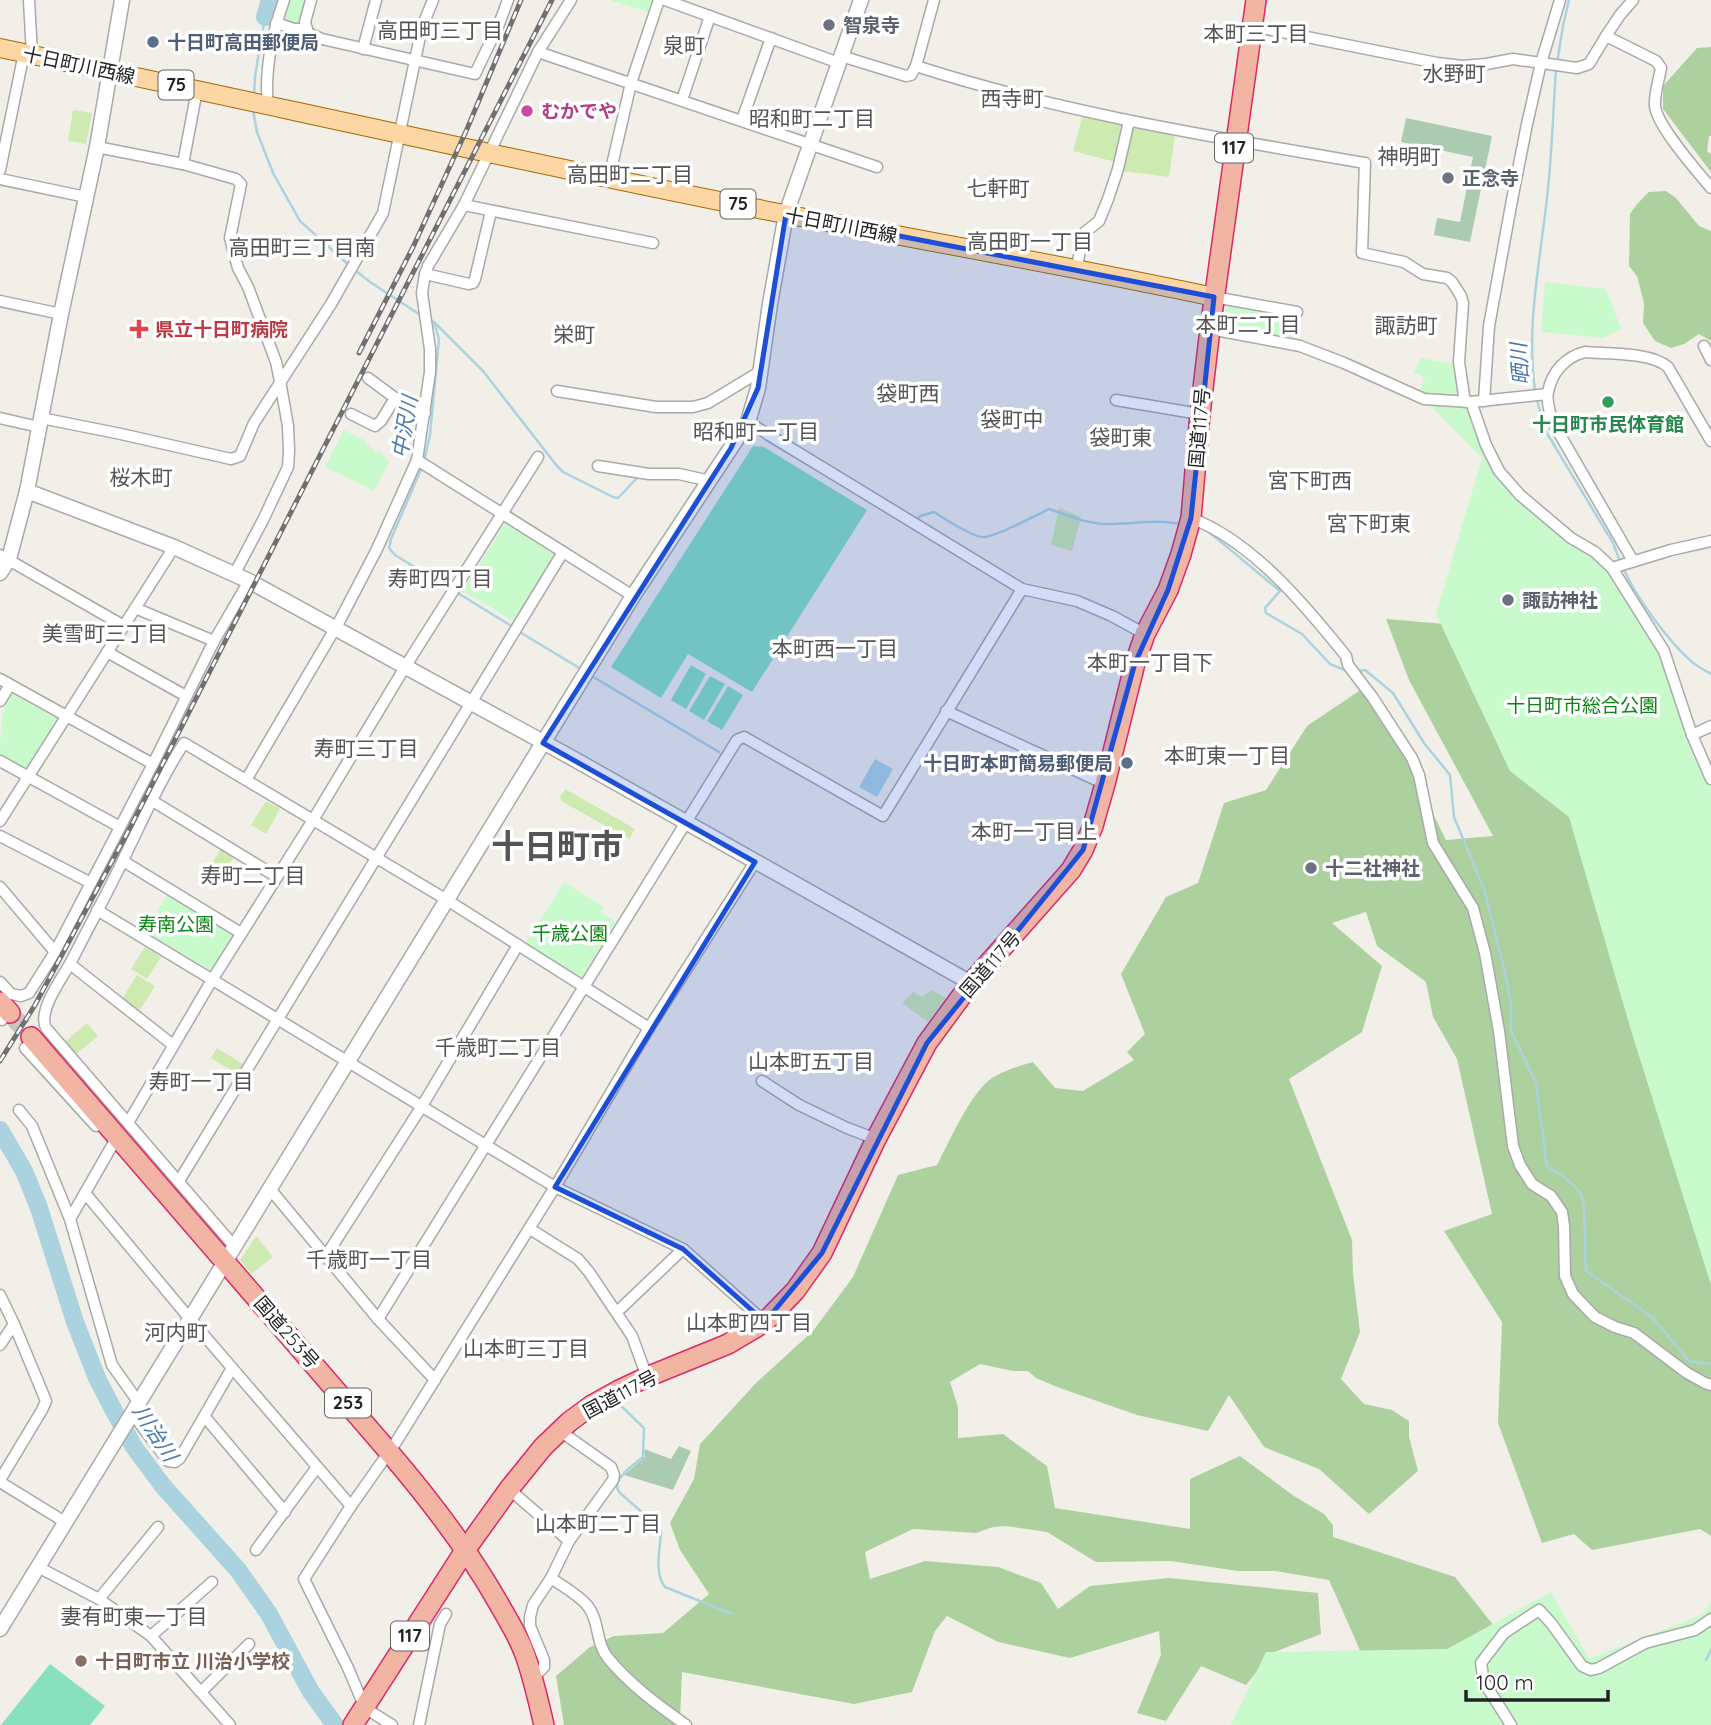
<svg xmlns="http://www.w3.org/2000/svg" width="1711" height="1725" font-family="Quicksand,'Noto Sans JP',sans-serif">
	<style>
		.grass { fill: #cdebb0 }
		.forest { fill: #add19e }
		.cemetery { fill: #aacbaf }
		.park { fill: #c8facc }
		.pitch { fill: #88e0be }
		.water { fill: #aad3df }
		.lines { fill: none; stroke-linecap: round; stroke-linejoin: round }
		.stream { stroke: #aad3df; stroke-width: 2.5 }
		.river { stroke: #aad3df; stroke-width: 18 }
		.trunk-tunnel { stroke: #c8c6c1; stroke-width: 19; stroke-dasharray: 19 10; stroke-linecap: butt }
		.minor-casing { stroke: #a9a9a9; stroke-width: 13 }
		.tertiary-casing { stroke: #a9a9a9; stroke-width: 17 }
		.primary-casing { stroke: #a06b00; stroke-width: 20 }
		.trunk-casing { stroke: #dc2a67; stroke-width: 22 }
		.minor { stroke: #fff; stroke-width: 10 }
		.tertiary { stroke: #fff; stroke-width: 14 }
		.primary { stroke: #fcd6a4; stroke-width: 18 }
		.trunk { stroke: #f2b4a3; stroke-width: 19 }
		.rail-casing { stroke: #707070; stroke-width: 5 }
		.rail { stroke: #fff; stroke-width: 2.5; stroke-dasharray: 8; stroke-linecap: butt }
		.marked { fill: #1d4ed8; fill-opacity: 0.2; stroke: #1d4ed8; stroke-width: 5; stroke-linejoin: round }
		.worship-dot { fill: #6b7280; stroke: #fff; stroke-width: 2.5 }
		.service-dot { fill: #5c6f8a; stroke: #fff; stroke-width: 2.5 }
		.hotel-dot { fill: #d1479c; stroke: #fff; stroke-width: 2.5 }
		.health-dot { fill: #e0444e; stroke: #fff; stroke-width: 2.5 }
		.leisure-dot { fill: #2e9e5b; stroke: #fff; stroke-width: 2.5 }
		.education-dot { fill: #8d6e63; stroke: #fff; stroke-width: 2.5 }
		.labels { text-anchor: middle; stroke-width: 7; stroke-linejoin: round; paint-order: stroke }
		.shield { fill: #fff; stroke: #646464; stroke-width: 2 }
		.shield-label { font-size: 18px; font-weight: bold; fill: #222 }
		.worship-label { font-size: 19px; font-weight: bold; fill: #5b616d; stroke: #fff; text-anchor: start }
		.service-label { font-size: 19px; font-weight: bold; fill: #4e5e75; stroke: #fff; text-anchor: start }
		.street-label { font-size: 19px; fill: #222; stroke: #fff }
		.hotel-label { font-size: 19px; font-weight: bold; fill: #b23c85; stroke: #fff; text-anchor: start }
		.health-label { font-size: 19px; font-weight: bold; fill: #be3a42; stroke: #fff; text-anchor: start }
		.leisure-label { font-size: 19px; font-weight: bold; fill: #27864d; stroke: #fff }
		.park-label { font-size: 19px; fill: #0c8416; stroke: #fff }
		.education-label { font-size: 19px; font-weight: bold; fill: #785e54; stroke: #fff; text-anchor: start }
		.neighbourhood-label { font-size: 21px; fill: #555; stroke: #fff }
		.water-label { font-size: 21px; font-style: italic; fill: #4a7aab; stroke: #fff }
		.town-label { font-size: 33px; font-weight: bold; fill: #555; stroke: #fff }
	</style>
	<rect width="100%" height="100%" fill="#f2efe9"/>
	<g class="grass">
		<polygon points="73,110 92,113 86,144 68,141"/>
		<polygon points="1083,114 1124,125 1115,162 1073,151"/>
		<polygon points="1133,128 1175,136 1169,177 1122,171"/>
		<polygon points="1059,508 1081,517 1072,551 1051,545"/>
		<polygon points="565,789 635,829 629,839 563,802 560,798"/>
		<polygon points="266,801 280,809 266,834 251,825"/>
		<polygon points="221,849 234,857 220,879 207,871"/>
		<polygon points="145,947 161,957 147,979 131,969"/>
		<polygon points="137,975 155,986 140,1010 122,999"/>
		<polygon points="932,990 946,998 928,1022 902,1003 913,992 922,997"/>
		<polygon points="87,1023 98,1036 74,1056 63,1044"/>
		<polygon points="217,1048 243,1064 237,1074 211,1058"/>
		<polygon points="256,1236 273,1257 251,1274 240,1260"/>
	</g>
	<g class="forest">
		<polygon points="1711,47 1711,136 1709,136 1707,151 1711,154 1711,172 1663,109 1663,86 1697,48"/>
		<polygon points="1666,191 1676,198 1699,226 1711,231 1711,341 1699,334 1684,344 1671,348 1655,341 1643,323 1644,303 1637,276 1629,266 1630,214 1637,204 1649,192"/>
		<path d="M1386,619L1457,625L1711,806V1536L1700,1529L1592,1550L1574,1534L1542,1543L1498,1423L1502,1322L1444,1231L1492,1214L1457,1059L1433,1017L1426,982L1377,946L1366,912L1332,923L1382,966L1362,1032L1289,1079L1352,1240L1353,1274L1360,1332L1341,1379L1364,1404L1392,1410L1409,1421V1437L1418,1471L1369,1514L1319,1469L1264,1447L1229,1395L1208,1431L1137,1415L1057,1387L1036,1378L1028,1371H1013L980,1364L950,1382L958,1407V1438L1003,1434L1047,1466L1055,1508L1190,1529V1479L1240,1456L1294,1496L1324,1514L1333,1525V1537L1455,1577L1522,1661L1381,1698L1329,1580L1275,1571H1238L1171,1561L1096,1562L1047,1532L1006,1526L993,1527L976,1533L913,1529L865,1552L870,1579L925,1561L998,1567L1041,1583L1058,1609L1090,1586L1169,1578L1318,1593L1321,1634L1272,1653L1246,1685L1201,1666L1166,1721L1137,1713L1161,1655L1159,1631L1070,1658L998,1642L947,1616L935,1631L912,1692L854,1704L682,1672L680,1719L688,1725H564L556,1676L590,1647L614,1636L663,1633L709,1594L680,1550L670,1523L694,1479L700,1444L756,1383L813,1331L853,1277L898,1175L937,1165C949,1142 971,1092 992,1078C1005,1070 1019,1066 1033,1062L1055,1088L1083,1091L1134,1060L1127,1052L1145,1034L1121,974L1166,897L1198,883L1224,803L1266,790L1307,726L1362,689L1401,749L1446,840L1493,836L1409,680Z"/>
	</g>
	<g class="cemetery">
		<polygon points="1406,118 1492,136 1470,242 1434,235 1437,218 1460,222 1473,157 1401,142"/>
		<polygon points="679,1446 691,1451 673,1490 624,1475 645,1457 644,1449 671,1459"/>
	</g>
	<g class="park">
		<polygon points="287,0 306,0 301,22 294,25 284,20 282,15"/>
		<polygon points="610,0 652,0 648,12"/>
		<polygon points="1545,282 1606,289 1621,329 1603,338 1541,332"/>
		<polygon points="1226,304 1294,318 1296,340 1223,325"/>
		<polygon points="1420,358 1454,364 1459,396 1423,393 1420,391 1425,377 1414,373"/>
		<polygon points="1424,399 1465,402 1479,426 1499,471 1612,568 1671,671 1711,779 1711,1285 1630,1027 1569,817 1510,771 1436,614 1482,458"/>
		<polygon points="344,430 364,440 376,453 380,451 389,462 374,491 325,467"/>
		<polygon points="506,522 558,554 516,622 463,591"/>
		<path d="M13,694L57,718V724L25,772L0,758C0,739 0,702 13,694Z"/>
		<polygon points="564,882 604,907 601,913 616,922 581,978 525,944"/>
		<polygon points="168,894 234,935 212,971 145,931"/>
		<polygon points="1551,1592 1589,1659 1703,1614 1711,1602 1711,1725 1231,1725 1266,1652 1447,1649"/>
	</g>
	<g class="pitch">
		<polygon points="753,446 764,447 867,510 752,692 688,654 661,698 611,667"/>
		<polygon points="691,665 706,674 686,709 671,700"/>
		<polygon points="710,676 725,684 704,720 689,711"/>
		<polygon points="728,686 743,695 722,730 707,721"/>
		<polygon points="50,1664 105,1706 90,1725 1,1725"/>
	</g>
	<polygon class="water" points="875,759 893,769 877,797 859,787"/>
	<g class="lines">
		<g class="stream">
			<polyline points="1557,63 1563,26 1569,0"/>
			<polyline points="254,96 255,76 265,17"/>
			<polyline points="253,110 257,132 273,173 300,221 350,266"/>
			<polyline points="355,270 370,282 422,316"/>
			<polyline points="435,323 483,371 557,466 563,472 613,497 618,498 639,476"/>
			<path d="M1535,390C1526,326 1540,262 1547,198C1552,155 1553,112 1556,69"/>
			<polyline points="1537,400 1545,430 1613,543 1620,561"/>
			<polyline points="766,440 837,482"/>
			<polyline points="424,461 430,435 439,339 434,322 431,321"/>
			<polyline points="422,467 391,539 389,548 395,555 450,589"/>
			<path d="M916,521L920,516L934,512C943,518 973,537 983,537C993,538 1037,515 1049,509C1067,515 1085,523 1104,524C1130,525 1156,518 1183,525"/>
			<polyline points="1209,532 1280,591 1265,608 1266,613 1302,634 1330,664 1347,671"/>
			<path d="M1623,567C1634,595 1669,642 1692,662C1698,667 1705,670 1711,674"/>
			<polyline points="456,592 513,627"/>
			<polyline points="518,631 581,669"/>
			<polyline points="1357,671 1365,670 1393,693 1424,743 1450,775 1454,817 1484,889 1505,973 1511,1005 1511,1031 1536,1083 1547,1166 1567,1179 1580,1192 1584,1205 1586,1271 1652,1317 1689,1361 1711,1364"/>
			<polyline points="590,675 719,752"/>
			<path d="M616,1401L644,1428L643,1457C635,1464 617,1475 617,1487C617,1489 619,1491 620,1493L659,1527L661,1532C660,1549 654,1574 665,1587L732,1614"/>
			<polyline points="1706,1660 1711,1650"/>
		</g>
		<g class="river">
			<polyline points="265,17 270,0"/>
			<polyline points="0,1130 24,1171 39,1208 75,1322 97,1378 114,1411 134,1447 163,1486 238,1570 269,1614 311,1692 335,1725"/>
		</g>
		<polyline class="trunk-tunnel" points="10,1013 31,1037"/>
		<defs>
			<g id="minor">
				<polyline points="29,0 32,55"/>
				<polyline points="311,0 305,22 308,33 322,39 475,74 499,24 508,0"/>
				<polyline points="665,0 839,63"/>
				<polyline points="276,23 294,29 307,29"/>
				<path d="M1252,26L1437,63L1462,66L1486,64L1513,59L1577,68L1589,64L1606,36L1656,61L1661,68C1659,80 1654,94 1655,106C1657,126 1697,171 1711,188"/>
				<polyline points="1606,36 1620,15 1633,0"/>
				<polyline points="363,49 376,0"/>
				<polyline points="538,52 877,167"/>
				<path d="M841,56L906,76L911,75L916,66C1062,113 1214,137 1365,163L1362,253L1404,262L1423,274L1447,278L1452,282L1461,296L1463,303L1459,362L1465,402"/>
				<polyline points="916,66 934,0"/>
				<polyline points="682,100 710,16"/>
				<path d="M268,106C264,69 272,34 284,0"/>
				<polyline points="742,120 771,38"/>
				<polyline points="97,147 183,164 236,179 241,184 230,238 238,268 248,287 276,362 280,381 288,426 289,451 288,467 263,520 235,573"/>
				<polyline points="183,164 197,90"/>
				<polyline points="0,170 24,53"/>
				<polyline points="609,178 631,83 659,0"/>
				<polyline points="0,179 86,197"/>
				<polyline points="464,205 653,243"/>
				<polyline points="1076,270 1084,233 1099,221 1108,199 1118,169 1129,121"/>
				<polyline points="425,274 469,284 473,283 475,279 491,211"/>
				<polyline points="1214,297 1297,312"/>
				<polyline points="0,301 61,314"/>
				<polyline points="1210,329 1300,346 1344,363 1424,399 1471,402 1547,394"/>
				<polyline points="1704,346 1711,360"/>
				<polyline points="368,378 395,398"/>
				<polyline points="557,391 656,407 693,407 708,403 761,371"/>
				<polyline points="1116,400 1200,414"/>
				<polyline points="1484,401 1489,326 1512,200 1527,124 1541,63 1560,0"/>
				<polyline points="1471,402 1486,445 1499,471 1520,495 1571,538 1595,552 1612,568 1664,651 1692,735 1711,779"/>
				<polyline points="351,414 375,426 381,421 395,398 425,413"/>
				<polyline points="0,418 39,427"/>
				<polyline points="41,418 121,434 231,459 240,456 254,423 331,304 383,213 422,27 433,0"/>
				<polyline points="748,422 1022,589 1077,601 1112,616 1145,634"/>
				<polyline points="417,460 633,596"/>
				<polyline points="598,466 649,474 679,474 710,481"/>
				<path d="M1191,518C1253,542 1305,605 1346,656L1348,665L1373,698L1412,758L1419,775L1433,843L1473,908L1485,953L1499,1031L1513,1146L1520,1165L1532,1184L1551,1196L1562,1212L1564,1226L1565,1276L1573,1294L1595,1317L1615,1327L1634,1333L1687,1373L1705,1383L1711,1385"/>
				<polyline points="0,555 124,626"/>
				<path d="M1633,561L1552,421C1550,412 1546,400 1548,392C1552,372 1565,357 1585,352C1608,354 1651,352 1668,367L1711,441"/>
				<polyline points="1612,568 1671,550 1711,541"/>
				<polyline points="135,608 214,641"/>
				<polyline points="107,652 186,696"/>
				<polyline points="0,679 153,764"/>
				<polyline points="0,701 10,685"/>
				<polyline points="946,711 1105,784"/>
				<polyline points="1692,735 1711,726"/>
				<polyline points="0,761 120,827"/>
				<polyline points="246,780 339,622 377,549 417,460 430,372 430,349 422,293 425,274 428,266 464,205 538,52 571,0"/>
				<polyline points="151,800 277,877"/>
				<polyline points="0,821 174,547"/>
				<polyline points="0,836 91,883"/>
				<polyline points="123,861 241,933"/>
				<polyline points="0,887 55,952"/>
				<polyline points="97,910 555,1187 683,1249 765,1322"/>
				<polyline points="70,964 173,1045"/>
				<polyline points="0,982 11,994 21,996 29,993 55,952 153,764 214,641 249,581"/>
				<polyline points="0,1018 2,1020"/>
				<polyline points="25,1048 96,1126"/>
				<polyline points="762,1081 799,1105 847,1128 876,1139"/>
				<polyline points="19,1110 32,1126 70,1219 112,1365 139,1403"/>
				<polyline points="128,1123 212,980 313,820 405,667 538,457"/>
				<polyline points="179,1181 563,552"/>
				<polyline points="270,1189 378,1319 435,1380"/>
				<polyline points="85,1193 190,1319 351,1506"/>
				<polyline points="70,1219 117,1137"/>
				<polyline points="530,1229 578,1259 589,1272 632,1336 647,1377"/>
				<path d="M234,1246L46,1028C37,1010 64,976 72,960C89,926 108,892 124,858C143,819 160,780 184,743L447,900L649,1028"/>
				<polyline points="326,1256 422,1106 518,945"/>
				<polyline points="0,1295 14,1324 46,1401 42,1410 0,1480"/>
				<polyline points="617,1312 683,1249"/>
				<polyline points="378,1319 737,740 744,737 883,816 1022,589"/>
				<polyline points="0,1345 14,1324"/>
				<polyline points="132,1413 168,1461 175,1462 180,1458 232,1368"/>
				<polyline points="205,1417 285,1512"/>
				<polyline points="560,1431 611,1467 614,1475 613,1480 569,1541"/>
				<polyline points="0,1482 65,1522"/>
				<polyline points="509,1489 569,1541 551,1578 533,1605 530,1617 530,1626 544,1660 544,1667 533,1678"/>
				<polyline points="256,1550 317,1467"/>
				<polyline points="38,1567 99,1599 151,1636 230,1725"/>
				<path d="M551,1578C562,1586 577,1594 586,1604C600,1619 595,1643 608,1658C629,1684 659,1706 686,1725"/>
				<polyline points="99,1599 158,1527"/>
				<polyline points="151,1636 212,1582"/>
				<polyline points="201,1692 249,1644"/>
				<polyline points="392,1725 365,1708 348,1668 304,1579 351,1506 396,1442 555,1187 649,1028 755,862"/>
				<polyline points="419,1725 440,1624 446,1614"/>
				<polyline points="1511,1725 1484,1682 1481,1663 1504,1633 1539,1610 1551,1623 1582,1666 1591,1670 1599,1668 1645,1643 1695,1630 1711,1619"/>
			</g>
			<g id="tertiary">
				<polyline points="27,491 174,547 249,581 574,759 971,983"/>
				<polyline points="0,573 9,559 27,491 61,314 97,147 122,0"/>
				<polyline points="0,1629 633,596 748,422 758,388 770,304 786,214 861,0"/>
			</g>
			<path id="primary" d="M0,48C258,102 515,161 774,212C920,240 1068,266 1214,297"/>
			<g id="trunk">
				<polyline points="0,1002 10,1013"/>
				<path d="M31,1037L389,1452C430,1500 468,1549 499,1604C508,1620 518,1636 524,1652C533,1676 538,1700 544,1725"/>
				<polyline points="353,1725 466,1549 509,1489 543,1447 569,1422 592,1405 619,1390 647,1377 728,1344 765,1322 795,1291 822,1253 876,1139 927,1043 971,983 1071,870 1083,850 1093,826 1105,784 1135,663 1145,634 1168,590 1181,554 1191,518 1200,414 1210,329 1256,0"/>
			</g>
		</defs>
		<use href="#minor" class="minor-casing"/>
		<use href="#tertiary" class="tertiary-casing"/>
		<use href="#primary" class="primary-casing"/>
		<use href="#trunk" class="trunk-casing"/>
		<use href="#minor" class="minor"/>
		<use href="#tertiary" class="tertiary"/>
		<use href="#primary" class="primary"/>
		<use href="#trunk" class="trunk"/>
		<defs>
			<g id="rail">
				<polyline points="359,353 414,245 467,129 521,0"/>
				<polyline points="0,1061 35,1005 132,824 552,0"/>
			</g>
		</defs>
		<use href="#rail" class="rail-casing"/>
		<use href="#rail" class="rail"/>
	</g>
	<path class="marked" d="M786,214L1214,297L1191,518L1168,590L1135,663L1083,850L927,1043L822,1253L765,1322L683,1249L555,1187L755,862L543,743L731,448L758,388Z"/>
	<g class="worship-dot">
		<circle cx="829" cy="25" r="7"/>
		<circle cx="1448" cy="178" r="7"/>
		<circle cx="1508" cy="600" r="7"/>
		<circle cx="1311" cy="868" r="7"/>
	</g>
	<g class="service-dot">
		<circle cx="153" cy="42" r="7"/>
		<circle cx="1127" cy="763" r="7"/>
	</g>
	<circle class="hotel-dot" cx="527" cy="111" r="7"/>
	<path class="health-dot" d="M135.5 318.5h7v7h7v7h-7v7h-7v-7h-7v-7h7z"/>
	<circle class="leisure-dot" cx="1608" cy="402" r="7"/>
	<circle class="education-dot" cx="81" cy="1661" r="7"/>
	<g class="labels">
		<g class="shield">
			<rect x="158.5" y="70.5" width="35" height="29" rx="5"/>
			<rect x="1215" y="133.5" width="38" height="29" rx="5"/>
			<rect x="720.5" y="189.5" width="35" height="29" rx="5"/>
			<rect x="325" y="1388.5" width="46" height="29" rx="5"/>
			<rect x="391" y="1621.5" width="38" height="29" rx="5"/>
		</g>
		<g class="shield-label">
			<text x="176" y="91">75</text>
			<text x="1234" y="154">117</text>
			<text x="738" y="210">75</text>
			<text x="348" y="1409">253</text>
			<text x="410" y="1642">117</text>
		</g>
		<g class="worship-label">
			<text x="843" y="32">智泉寺</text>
			<text x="1462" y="185">正念寺</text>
			<text x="1522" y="607">諏訪神社</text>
			<text x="1325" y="875">十二社神社</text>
		</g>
		<g class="service-label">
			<text x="167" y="49">十日町高田郵便局</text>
			<text x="1113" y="770" text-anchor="end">十日町本町簡易郵便局</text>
		</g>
		<g class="street-label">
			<text transform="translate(79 65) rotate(12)" y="7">十日町川西線</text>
			<text transform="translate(841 225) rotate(11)" y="7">十日町川西線</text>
			<text transform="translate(1199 428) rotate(-85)" y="7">国道117号</text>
			<text transform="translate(990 964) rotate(-49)" y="7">国道117号</text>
			<text transform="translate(287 1332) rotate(49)" y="7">国道253号</text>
			<text transform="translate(620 1394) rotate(-28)" y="7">国道117号</text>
		</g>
		<g class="hotel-label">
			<text x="541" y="118">むかでや</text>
		</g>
		<g class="health-label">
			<text x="155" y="336">県立十日町病院</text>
		</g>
		<g class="leisure-label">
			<text x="1608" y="431">十日町市民体育館</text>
		</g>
		<g class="park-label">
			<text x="1582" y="712">十日町市総合公園</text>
			<text x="176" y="931">寿南公園</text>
			<text x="570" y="940">千歳公園</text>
		</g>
		<g class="education-label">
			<text x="95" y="1668">十日町市立 川治小学校</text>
		</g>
		<g class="neighbourhood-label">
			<text x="440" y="38">高田町三丁目</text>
			<text x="1256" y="41">本町三丁目</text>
			<text x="684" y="53">泉町</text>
			<text x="1454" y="81">水野町</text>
			<text x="1012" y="106">西寺町</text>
			<text x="812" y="126">昭和町二丁目</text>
			<text x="1409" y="164">神明町</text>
			<text x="630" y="182">高田町二丁目</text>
			<text x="998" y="196">七軒町</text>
			<text x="1030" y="249">高田町一丁目</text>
			<text x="302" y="255">高田町三丁目南</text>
			<text x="1248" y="332">本町二丁目</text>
			<text x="1406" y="333">諏訪町</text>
			<text x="574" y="342">栄町</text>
			<text x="908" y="401">袋町西</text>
			<text x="1012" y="427">袋町中</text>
			<text x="756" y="439">昭和町一丁目</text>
			<text x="1121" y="445">袋町東</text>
			<text x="141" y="485">桜木町</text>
			<text x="1310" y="488">宮下町西</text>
			<text x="1369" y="531">宮下町東</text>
			<text x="440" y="586">寿町四丁目</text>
			<text x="105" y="641">美雪町三丁目</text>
			<text x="835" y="656">本町西一丁目</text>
			<text x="1150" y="670">本町一丁目下</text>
			<text x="366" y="756">寿町三丁目</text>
			<text x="1227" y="763">本町東一丁目</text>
			<text x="1034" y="839">本町一丁目上</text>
			<text x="253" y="883">寿町二丁目</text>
			<text x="498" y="1055">千歳町二丁目</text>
			<text x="811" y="1069">山本町五丁目</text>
			<text x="201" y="1089">寿町一丁目</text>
			<text x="369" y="1267">千歳町一丁目</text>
			<text x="749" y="1330">山本町四丁目</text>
			<text x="176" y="1340">河内町</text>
			<text x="526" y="1356">山本町三丁目</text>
			<text x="598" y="1531">山本町二丁目</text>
			<text x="134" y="1624">妻有町東一丁目</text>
		</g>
		<g class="water-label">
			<text transform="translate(1520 364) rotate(-94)" y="7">晒川</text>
			<text transform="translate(405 427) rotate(-80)" y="7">中沢川</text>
			<text transform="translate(155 1433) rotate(57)" y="7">川治川</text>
		</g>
		<g class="town-label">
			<text x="557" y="858">十日町市</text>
		</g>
	</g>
	<path d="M1466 1690v10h142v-10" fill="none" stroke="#222222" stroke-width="3.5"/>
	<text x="1476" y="1690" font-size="21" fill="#222222" stroke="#ffffff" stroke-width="5" paint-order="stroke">100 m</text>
</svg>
